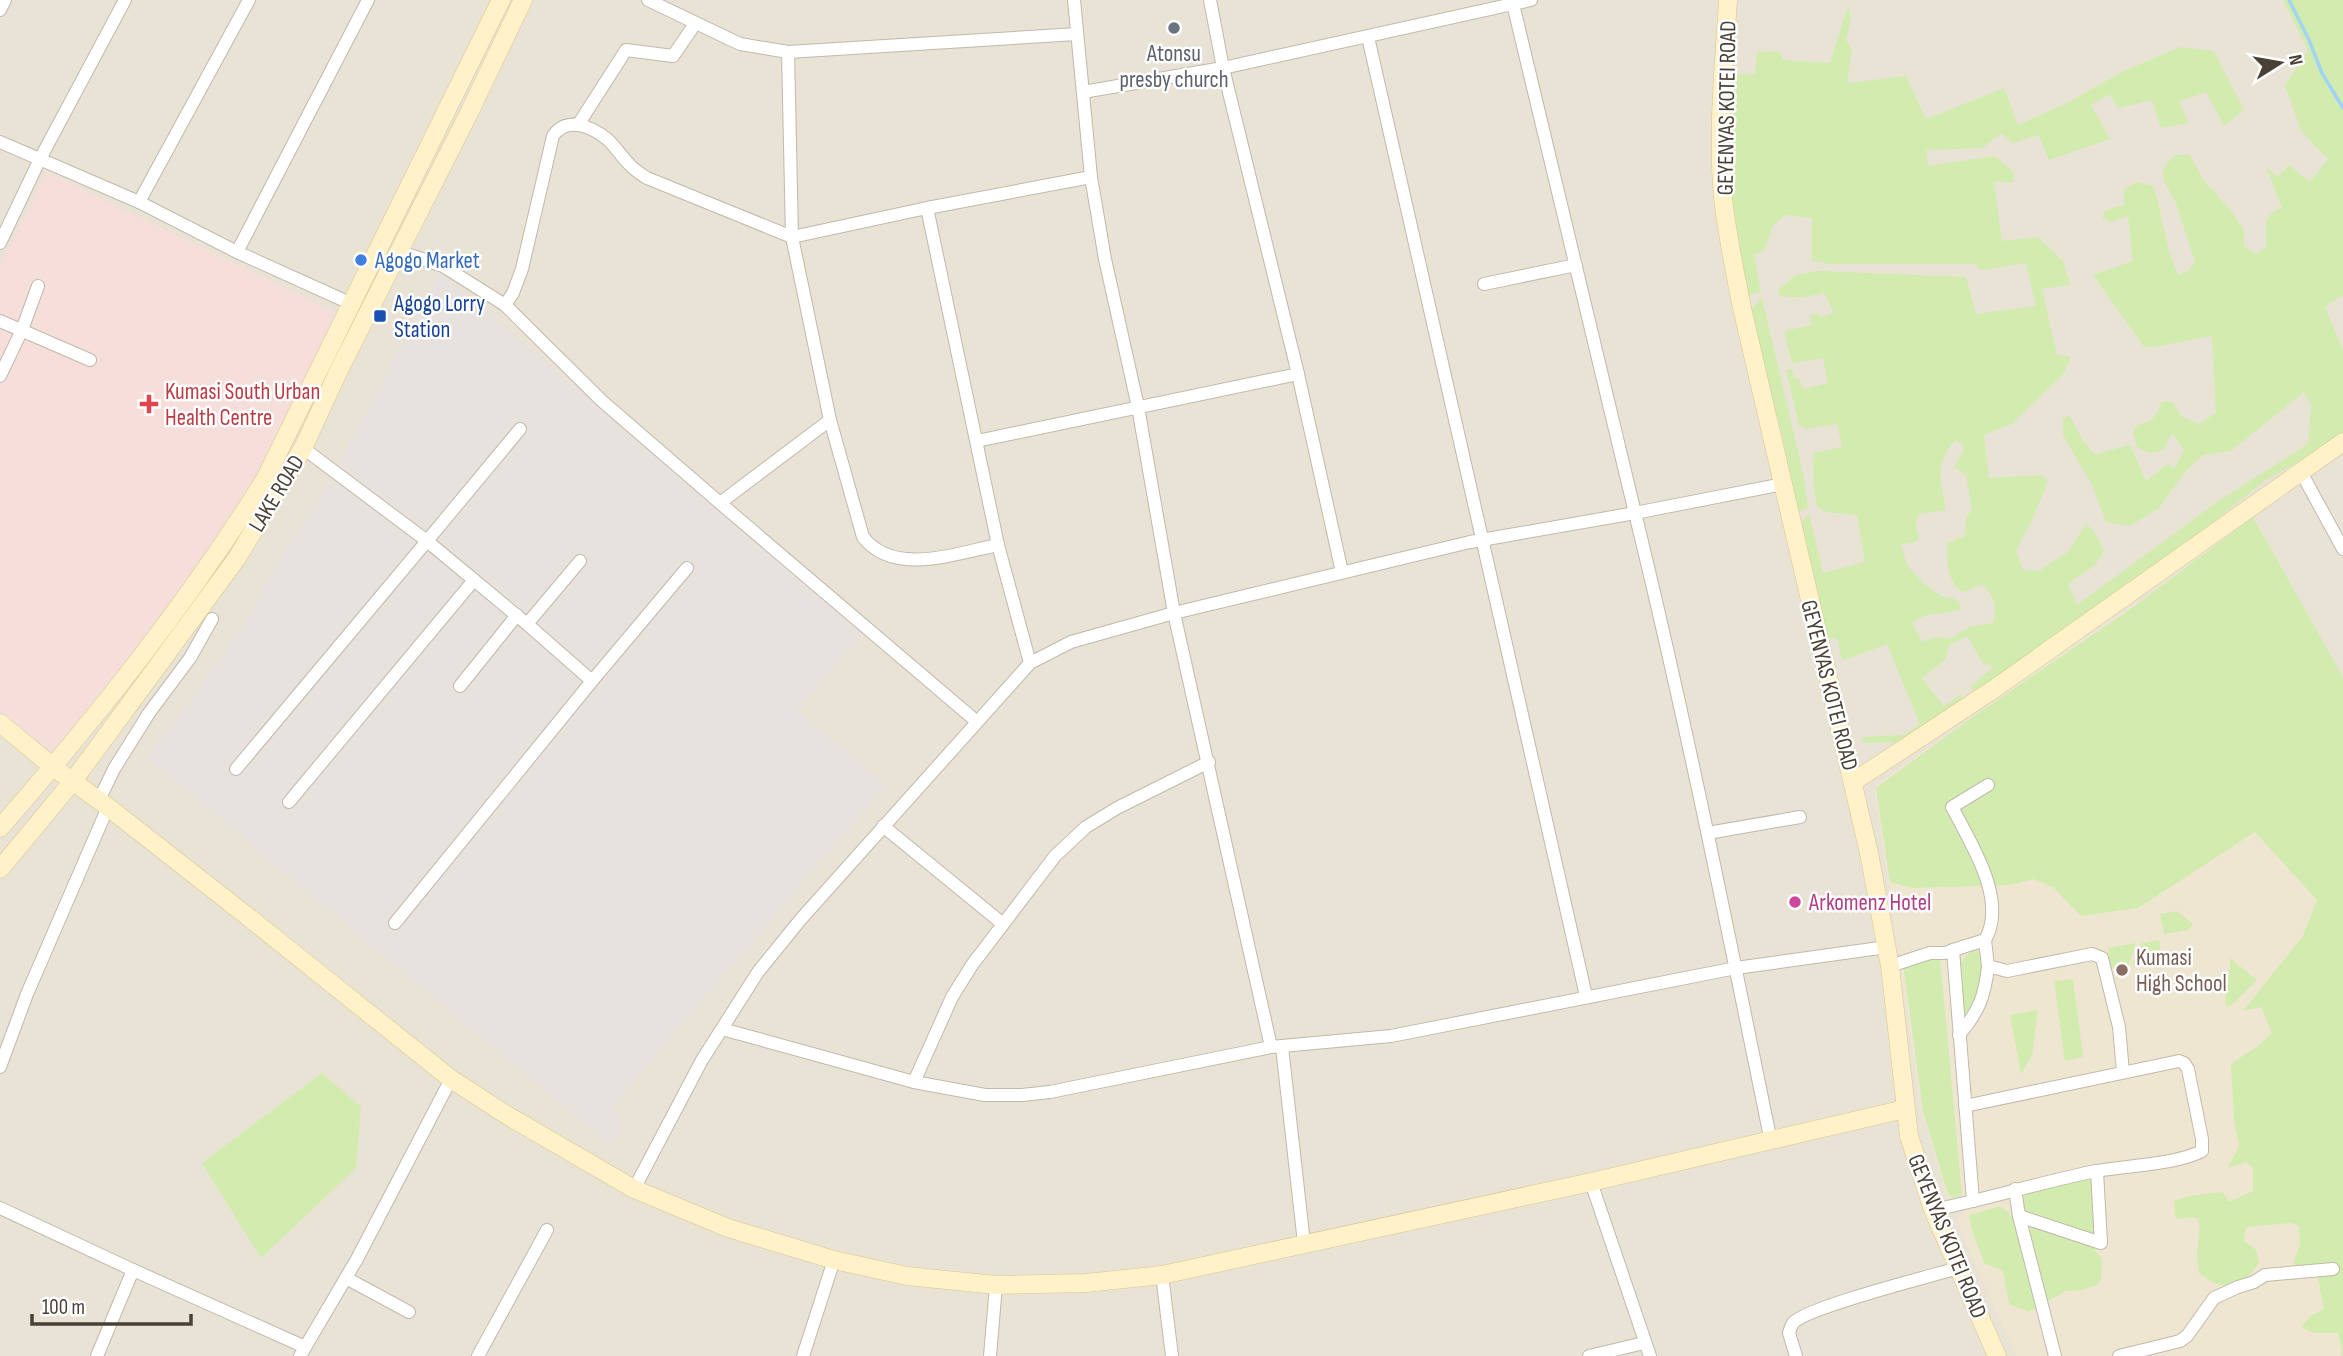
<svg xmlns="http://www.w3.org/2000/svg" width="2343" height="1356" font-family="'Sofia Sans Condensed',sans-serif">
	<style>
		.residential { fill: #e9e3d6 }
		.industrial { fill: #e7e2dd }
		.education { fill: #efe6d1 }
		.medical { fill: #f6dedb }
		.green { fill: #d1ecae; fill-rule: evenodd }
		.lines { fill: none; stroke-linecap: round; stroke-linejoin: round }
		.stream { stroke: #a1d3f5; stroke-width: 3.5 }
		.street-casing { stroke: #c1b9aa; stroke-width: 14 }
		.secondary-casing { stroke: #d8c595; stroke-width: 19 }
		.street { stroke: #fff; stroke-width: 12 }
		.secondary { stroke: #fff1c8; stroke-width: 18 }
		.worship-dot { fill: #6b7280; stroke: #fff; stroke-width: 2.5 }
		.shop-dot { fill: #3f7fe0; stroke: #fff; stroke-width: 2.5 }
		.transit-dot { fill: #1a4fb4; stroke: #fff; stroke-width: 2.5 }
		.health-dot { fill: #e0444e; stroke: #fff; stroke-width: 2.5 }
		.hotel-dot { fill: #d1479c; stroke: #fff; stroke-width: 2.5 }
		.education-dot { fill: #8d6e63; stroke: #fff; stroke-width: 2.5 }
		.labels { text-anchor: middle; stroke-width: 5; stroke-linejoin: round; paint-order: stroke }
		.worship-label { font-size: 23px; fill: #5b616d; stroke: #fff }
		.street-label { font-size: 23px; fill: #494136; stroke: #fff }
		.shop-label { font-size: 23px; fill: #366cbe; stroke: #fff; text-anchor: start }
		.transit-label { font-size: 23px; fill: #164399; stroke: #fff; text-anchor: start }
		.health-label { font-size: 23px; fill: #be3a42; stroke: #fff; text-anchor: start }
		.hotel-label { font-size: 23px; fill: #b23c85; stroke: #fff; text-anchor: start }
		.education-label { font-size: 23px; fill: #785e54; stroke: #fff; text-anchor: start }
	</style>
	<rect width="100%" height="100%" fill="#f5f1e8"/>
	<rect class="residential" x="0" y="0" width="2343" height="1356"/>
	<polygon class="industrial" points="439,272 562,374 695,490 864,632 798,711 887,785 613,1107 623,1126 612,1147 146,758 244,625 272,571 330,480"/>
	<polygon class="education" points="2253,516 2343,678 2343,1356 2016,1356 1956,1220 1964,1216 1963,1197 1952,1200 1947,1198 1921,1111 1874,787 2021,681 2142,599"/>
	<polygon class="medical" points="47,172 339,314 255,493 188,592 53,752 0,712 0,265"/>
	<g class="green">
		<path d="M2283,0H2343V295L2325,307L2343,350V432L2300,461L2266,480L2184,545L1975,695L1971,686L1990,670L1993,664L1984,665L1967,636L1949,645L1945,660L1922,678L1944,706L1960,695L1964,702L1897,742L1875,743L1863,742L1862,737L1904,735L1918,726L1919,722L1887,644L1842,661L1837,638L1823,639L1809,573L1802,522L1809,513L1823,573L1865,562L1857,515L1827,512L1817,507L1814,489L1813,453L1842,447L1837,424L1805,429L1799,425L1786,370L1792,369L1794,378L1799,379L1803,389L1828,383L1823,358L1792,363L1784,331L1812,325L1810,315L1818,314L1820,317L1834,313L1824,293C1810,296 1793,300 1779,295L1778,290L1796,275L1819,271L1966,277L1976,314L2036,306L2026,263L1980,270L1976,264H1830L1812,261V218L1786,215L1773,225L1764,251L1754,255L1761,292L1744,296L1727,187L1728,75L1755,74L1757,52L1779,51L1783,60L1830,63L1848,6C1853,17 1849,29 1846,40L1852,50L1847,83L1906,76L1926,119L2004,88L2018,125L2071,101L2122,72L2180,47L2214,51L2244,110L2224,126L2206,92L2179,102L2189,123L2161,128L2152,100L2118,108L2110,94L2091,105L2110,139L2049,160L2039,135L2012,143L2002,133L1982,148L1926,150L1928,166L1995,156L2013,172L2014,182H1994L2002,241L2038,237L2063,261L2070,285L2042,289L2057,355L2071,356L2064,373L2012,424L1984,435L1989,478L2042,475L2048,481L2033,518L2016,550L2023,570L2039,571L2069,551L2086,524L2094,531L2104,551L2095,565L2068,584L2077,605L2217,502L2308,444L2311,406L2304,392L2231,451L2203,455L2186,471L2159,508L2130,526L2106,522L2092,485L2063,435V417L2070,416L2083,441L2095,454L2130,445L2146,481L2169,463L2174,469L2184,450L2172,433L2163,450L2149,453L2137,447L2133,433L2137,425C2152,422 2157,417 2161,402L2172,401L2181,416L2199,424L2216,413L2212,336L2154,347H2144L2093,275L2133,261L2128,216L2111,222L2102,218L2106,210L2124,205V189L2137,182L2154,186L2169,251L2178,275L2188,271L2195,262L2176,203L2164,181L2163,168L2175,155H2190L2204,181L2231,211L2244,230V246L2256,254L2266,247C2267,228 2261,215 2282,208L2266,167L2278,177L2289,165L2310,182L2328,159L2301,131L2285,85L2308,51ZM1955,440L1963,445L1964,449L1954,467L1966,475L1972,509L1966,519L1965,536L1947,543C1947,564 1946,578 1962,592L1982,585C1995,596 1997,607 1993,623L1969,627L1950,639L1935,637L1922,642L1912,623L1924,616L1960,610V603L1955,599L1941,596L1924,584L1907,565L1901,544L1917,542L1919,533L1916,529V519L1920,514L1946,510C1941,479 1933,466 1955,440Z"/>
		<polygon points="1762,298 1804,477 1808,508 1798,512 1783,439 1749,312"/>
		<path d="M2253,517L2343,677V1356H2341L2342,1352L2338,1333H2314L2301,1327L2312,1315L2324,1309L2318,1278L2295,1270L2294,1260L2300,1246L2299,1226L2291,1223L2246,1227L2244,1241L2256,1250L2259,1263C2241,1289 2224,1293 2199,1273L2197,1254L2200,1224L2195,1217L2176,1219L2174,1201L2189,1196L2223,1192L2229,1202L2253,1191V1168L2246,1162L2228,1168L2239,1146L2234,1120L2231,1064L2258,1046L2272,1033L2261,1007L2243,1011L2303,936L2317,900L2255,832L2138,908L2081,916L2054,888L2034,879L2009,885L1911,888L1890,882L1876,788L1971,718L2132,608Z"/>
		<polygon points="2177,911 2193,924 2188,930 2164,934 2160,914"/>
		<polygon points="2159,940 2162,961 2132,965 2142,943"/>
		<polygon points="2136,943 2128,966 2110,968 2108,948"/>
		<polygon points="1972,950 1978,950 1985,981 1965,1025 1958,965"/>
		<polygon points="1940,957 1962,1195 1953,1198 1948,1194 1923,1111 1903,964"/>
		<path d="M2230,958L2257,980L2233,1004L2227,1007C2221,987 2232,976 2230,958Z"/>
		<polygon points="2073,979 2083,1057 2065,1061 2054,981"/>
		<polygon points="2038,1010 2032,1056 2021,1074 2010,1015"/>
		<polygon points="322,1073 361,1107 356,1168 261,1258 202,1163"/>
		<polygon points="2091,1180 2095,1230 2092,1235 2023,1212 2022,1197 2055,1182"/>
		<path d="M1997,1207C2007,1207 2008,1212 2013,1219L2093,1247L2102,1259L2101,1280L2097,1285L2082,1290L2066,1291L2029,1312L2009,1304L2003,1271L1984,1263L1972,1230L1969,1215Z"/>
	</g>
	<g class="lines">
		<polyline class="stream" points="2289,0 2309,40 2322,73 2343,108"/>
		<defs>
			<g id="street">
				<polyline points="648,0 740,44 788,52 1077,34"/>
				<polyline points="1210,0 1223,68 1298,374 1342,572"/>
				<polyline points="1513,4 1635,513 1783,484"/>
				<polyline points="0,10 5,0"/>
				<polyline points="1368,37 1586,996"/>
				<polyline points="788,52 792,237 927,208 1091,177"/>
				<polyline points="1083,92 1223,68 1531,0"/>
				<polyline points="578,125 626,50 673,56 695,24"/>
				<polyline points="0,142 139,202 237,252 352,304"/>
				<polyline points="139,202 249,0"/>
				<polyline points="927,208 998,545"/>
				<polyline points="0,243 40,159 125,0"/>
				<polyline points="398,251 443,266 505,305 602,401 720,503 976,721"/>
				<polyline points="237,252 368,0"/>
				<polyline points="1484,284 1576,265"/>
				<path d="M505,305L513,293L522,269L553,136C566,116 591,126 607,139C615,146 621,156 629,164C634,170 641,174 647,178L792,237L830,420L863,537C894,577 956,553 998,545L1030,663"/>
				<polyline points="0,321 90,360"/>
				<polyline points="0,376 22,330 38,286"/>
				<polyline points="977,441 1298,374"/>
				<polyline points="303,448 427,541 520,429"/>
				<polyline points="2301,472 2343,549"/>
				<polyline points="720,503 830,420"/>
				<polyline points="527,624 580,561"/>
				<polyline points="460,686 517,615"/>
				<polyline points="236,769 427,541 527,624 592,681 687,568"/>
				<polyline points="99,800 114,769 149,713 190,658 212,619"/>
				<polyline points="289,802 474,580"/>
				<polyline points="883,826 1003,924"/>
				<polyline points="1708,833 1800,817"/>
				<polyline points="395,923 592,681"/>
				<polyline points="1985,940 1988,966 2007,971 2092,954 2102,958 2119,1027 2123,1072"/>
				<path d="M1953,950L1985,940C2008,900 1971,844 1952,807L1988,785"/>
				<polyline points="1890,966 1930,953 1945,953 1953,950 1973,1201"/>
				<polyline points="722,1029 914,1082 985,1095 1022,1095 1050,1092 1271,1047"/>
				<path d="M1959,1035C1979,1011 1985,996 1988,966"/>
				<polyline points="1282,1047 1304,1243"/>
				<polyline points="0,1067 27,994 108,807"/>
				<polyline points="914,1082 952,997 972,965 1055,856 1086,827 1117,808 1209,762"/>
				<path d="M1771,1142C1728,931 1686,721 1635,513L1470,542L1174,613L1271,1047L1391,1036L1736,968L1887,947"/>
				<polyline points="1591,1182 1650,1356"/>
				<polyline points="634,1189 702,1060 758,972 801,919 1030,663 1071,642 1174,613 1138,407 1105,259 1091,177 1074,0"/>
				<polyline points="2015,1189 2019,1216 2055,1356"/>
				<polyline points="0,1208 133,1270 305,1347"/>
				<path d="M1933,1210C1988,1199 2041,1182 2096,1171C2125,1166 2178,1164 2202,1151V1139L2188,1069L2184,1063L2179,1061L1965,1106"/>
				<polyline points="2019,1216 2101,1243 2097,1171"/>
				<polyline points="1162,1275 1172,1356"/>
				<polyline points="346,1278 409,1312"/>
				<polyline points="97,1356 133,1270"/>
				<polyline points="300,1356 357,1259 451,1079"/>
				<polyline points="478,1356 547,1230"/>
				<polyline points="803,1356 834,1260"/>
				<polyline points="990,1356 996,1285"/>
				<polyline points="1589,1356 1644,1343"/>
				<path d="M1796,1356L1789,1333C1790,1330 1791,1326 1793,1323C1807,1307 1931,1276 1958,1268"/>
				<polyline points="2119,1356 2180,1341 2187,1336 2214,1298 2238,1287 2254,1282 2265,1275 2333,1269"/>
			</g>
			<g id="secondary">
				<path d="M1728,0C1724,65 1717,132 1723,198C1727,235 1735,272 1742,308L1869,853L1890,966L1909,1136L1933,1210L1997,1356"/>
				<polyline points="0,723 53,767 108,807 247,916 451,1079 505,1114 634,1189 728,1228 834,1260 907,1276 996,1285 1086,1283 1162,1275 1591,1182 1905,1109"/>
				<polyline points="1853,782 1994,689 2343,442"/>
				<path d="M0,828C96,718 188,603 265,479L501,0"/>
				<polyline points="0,869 73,781 237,558 303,448 340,368 470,111 523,0"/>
			</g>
		</defs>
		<use href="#street" class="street-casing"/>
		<use href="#secondary" class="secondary-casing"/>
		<use href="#street" class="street"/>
		<use href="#secondary" class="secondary"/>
	</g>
	<circle class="worship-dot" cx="1174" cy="28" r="7"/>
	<circle class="shop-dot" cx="361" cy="260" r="7"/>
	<rect class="transit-dot" x="373" y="309" width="14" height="14" rx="3.5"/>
	<path class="health-dot" d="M145.5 393.5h7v7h7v7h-7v7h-7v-7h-7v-7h7z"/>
	<circle class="hotel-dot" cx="1795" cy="902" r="7"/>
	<circle class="education-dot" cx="2122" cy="970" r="7"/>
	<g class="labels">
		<g class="worship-label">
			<text x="1174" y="61">Atonsu<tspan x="1174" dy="26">presby church</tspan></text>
		</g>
		<g class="street-label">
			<text transform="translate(1726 108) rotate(-89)" y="8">GEYENYAS KOTEI ROAD</text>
			<text transform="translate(276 493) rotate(-59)" y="8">LAKE ROAD</text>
			<text transform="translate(1830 685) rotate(76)" y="8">GEYENYAS KOTEI ROAD</text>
			<text transform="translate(1948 1236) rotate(68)" y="8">GEYENYAS KOTEI ROAD</text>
		</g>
		<g class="shop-label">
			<text x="375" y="268">Agogo Market</text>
		</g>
		<g class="transit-label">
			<text x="394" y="311">Agogo Lorry<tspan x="394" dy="26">Station</tspan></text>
		</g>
		<g class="health-label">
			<text x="165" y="399">Kumasi South Urban<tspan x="165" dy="26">Health Centre</tspan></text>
		</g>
		<g class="hotel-label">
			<text x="1809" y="910">Arkomenz Hotel</text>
		</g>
		<g class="education-label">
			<text x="2136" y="965">Kumasi<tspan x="2136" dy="26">High School</tspan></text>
		</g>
	</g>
	<g transform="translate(2280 63) rotate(79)" stroke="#ffffff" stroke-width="5" paint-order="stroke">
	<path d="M0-5L12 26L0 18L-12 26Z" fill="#494136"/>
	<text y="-10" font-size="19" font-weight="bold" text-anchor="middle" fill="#494136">N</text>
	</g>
	<path d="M32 1314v10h159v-10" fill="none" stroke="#494136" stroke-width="3.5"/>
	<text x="42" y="1314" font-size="21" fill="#494136" stroke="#ffffff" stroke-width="5" paint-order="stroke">100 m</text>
</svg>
